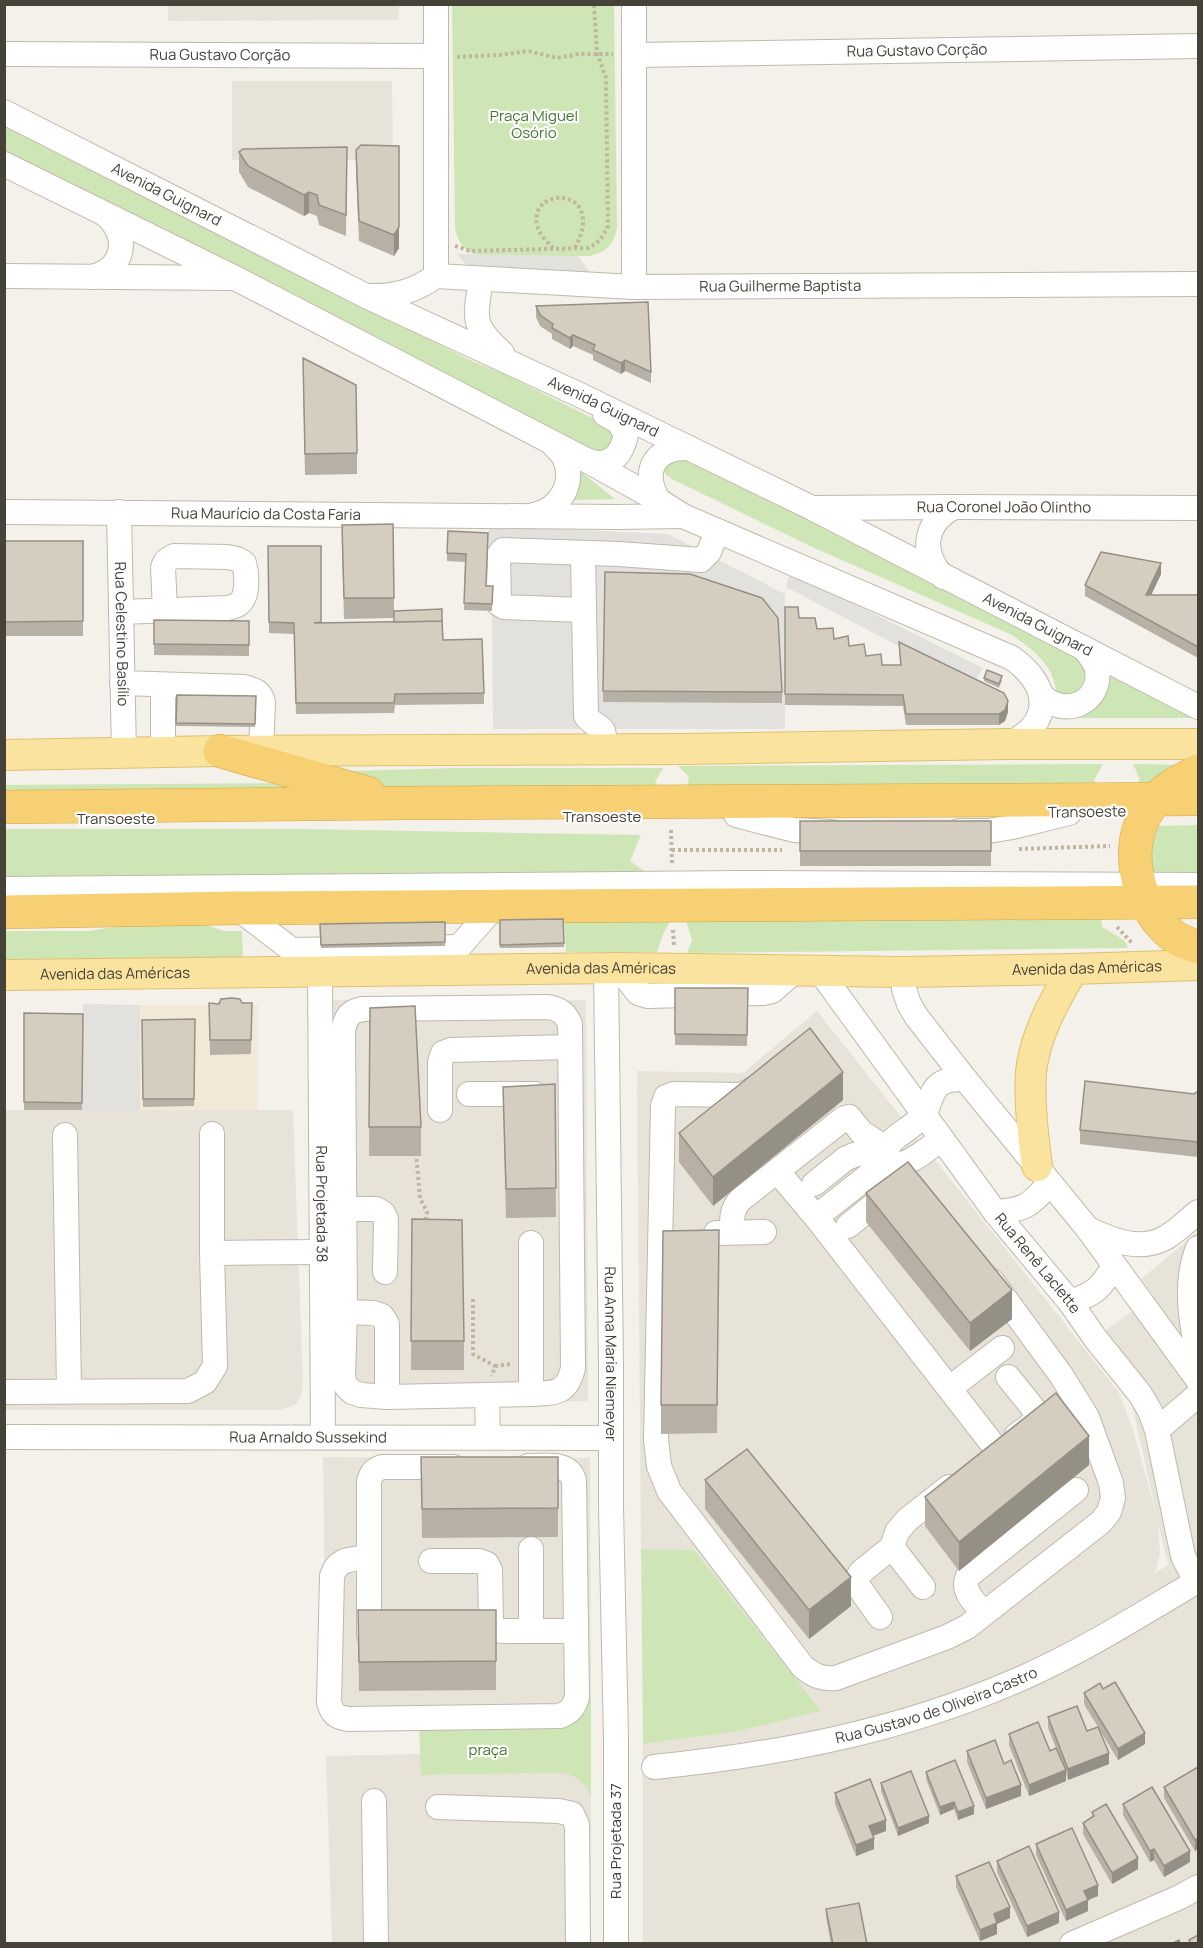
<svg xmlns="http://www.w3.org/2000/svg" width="1203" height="1948" font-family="Manrope,sans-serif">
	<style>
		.residential { fill: #e7e3d8; fill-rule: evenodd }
		.commercial { fill: #f4e9d6 }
		.green { fill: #cee6b5 }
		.parking { fill: #e3e1de }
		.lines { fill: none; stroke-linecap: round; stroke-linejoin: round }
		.minor-casing { stroke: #bfb9ac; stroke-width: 26 }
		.major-casing { stroke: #dec16e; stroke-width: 32 }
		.highway-casing { stroke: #d5a542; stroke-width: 34 }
		.path { stroke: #c0b59e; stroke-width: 4; stroke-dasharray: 3 3; stroke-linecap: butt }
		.minor { stroke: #fff; stroke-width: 24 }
		.major { stroke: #f9e39e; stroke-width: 30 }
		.highway { stroke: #f6d072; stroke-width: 33 }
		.wall { fill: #b7b0a4 }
		.shaded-wall { fill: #959086 }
		.building { fill: #d5cdbf; stroke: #959086; stroke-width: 1.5 }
		.labels { text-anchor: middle; stroke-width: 4.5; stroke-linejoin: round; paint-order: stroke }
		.street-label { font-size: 15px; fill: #474238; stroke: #fff }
		.park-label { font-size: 15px; fill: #46762e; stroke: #fff }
	</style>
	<rect width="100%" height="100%" fill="#f4f1ea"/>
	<g class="residential">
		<polygon points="168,5 399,5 398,20 168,21"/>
		<polygon points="232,81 392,81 393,160 232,160"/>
		<polygon points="333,1000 586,1000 588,1401 370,1408 355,1405 335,1117"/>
		<path d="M817,1011L1118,1391L1132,1426L1157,1517L1131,1400L1089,1342L1154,1296L1141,1279L1198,1232V1943H643V1744L739,1731L821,1711L694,1550L641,1549L637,1071L743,1073ZM1158,1523L1168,1565L1155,1573L1160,1553Z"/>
		<polygon points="4,1110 293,1110 303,1383 302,1394 297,1403 290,1407 279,1410 5,1410"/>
		<polygon points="323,1457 590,1458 591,1694 584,1713 576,1720 419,1726 326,1726"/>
		<polygon points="421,1754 421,1775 563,1773 574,1776 585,1783 591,1797 591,1943 332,1943 326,1756"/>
	</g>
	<rect class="commercial" x="140" y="1005" width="118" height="105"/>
	<g class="green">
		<path d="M452,5H614L617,226C615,244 606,253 588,256L484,257C467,254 458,245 455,228Z"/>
		<path d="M4,126L474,362L502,373L604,424C620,438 611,456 592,449L483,395L432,366L5,151Z"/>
		<path d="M684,455L1197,718H1056C1062,674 1044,657 1010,634L810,546L672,479L666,475L663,466Z"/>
		<polygon points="581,472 615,499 574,500"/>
		<polygon points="1103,764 1094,780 1101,792 685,793 689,777 678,766"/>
		<polygon points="1133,764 1188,765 1129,793 1140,780"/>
		<polygon points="458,768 663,768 655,782 667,794 545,787 382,787 345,771"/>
		<polygon points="309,783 349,794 5,797 4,785"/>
		<polygon points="1198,825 1198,878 1151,878 1151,846 1158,826"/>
		<polygon points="4,829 304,829 641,835 630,861 657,880 5,885"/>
		<polygon points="564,915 660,916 669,923 663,934 657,952 566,952"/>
		<polygon points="693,915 1101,915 1102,927 1124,940 1128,948 687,953 692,940 687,924"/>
		<polygon points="159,920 193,921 224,931 242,931 243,960 5,959 5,931 89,931"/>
		<polygon points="641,1549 694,1550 821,1711 739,1731 643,1744"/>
		<path d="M591,1694V1797C584,1782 579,1777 563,1773L421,1775L419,1726L576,1720L584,1713Z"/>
	</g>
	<g class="parking">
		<polygon points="457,254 578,256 589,271 589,273 472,272"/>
		<polygon points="489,526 668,534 785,594 785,729 493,729 492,611 486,593"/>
		<polygon points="790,572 983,668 973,685 786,587"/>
		<polygon points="83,1004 140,1005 140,1110 82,1110"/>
	</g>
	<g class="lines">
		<defs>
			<g id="minor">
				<polyline points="634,4 634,287"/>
				<path id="s1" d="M4,54L436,56"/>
				<path id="s2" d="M635,55L1198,46"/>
				<path id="s3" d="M4,112L366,296L582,396L812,508L1198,707"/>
				<path d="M4,164L235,278L586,460L658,500L683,516L1012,658C1050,685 1054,722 1009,744"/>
				<polyline points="4,276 230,278"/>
				<polyline points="436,276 436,4"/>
				<path d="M91,277C125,270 130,236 106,215"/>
				<path d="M481,280C475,319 471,325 502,353"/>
				<path id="s4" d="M369,296C395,297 415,291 436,276L634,287L1198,284"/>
				<path d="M586,460C590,461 597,464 601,463C617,462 623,448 626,435L619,422L605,414"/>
				<path d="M658,500C641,470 655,447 689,448"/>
				<path id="s5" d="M814,508L954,507L1198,508"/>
				<path id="s6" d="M4,512L617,517L683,516"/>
				<path id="s7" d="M119,512L124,753"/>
				<path d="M534,515C561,509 578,480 562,454C559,450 555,447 552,443"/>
				<path d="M583,554L586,716C601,734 604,719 605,749"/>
				<path d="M943,577C920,552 924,523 954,507"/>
				<polyline points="584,610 504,607 499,604 498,556 503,550 619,554 701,560 709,552 717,531"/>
				<path d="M121,612L227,608C230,607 234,607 237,605C249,599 247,574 244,563L237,559L227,557L174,556L166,561L163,567L165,610"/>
				<path d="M122,683L244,687C255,690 260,691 263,702L261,751"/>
				<polyline points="163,685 163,753"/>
				<path d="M1042,696C1065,718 1102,703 1097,669C1095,661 1089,655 1084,648"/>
				<polyline points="736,815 794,830 831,832"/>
				<polyline points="959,831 988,831 1013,827 1069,813"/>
				<polyline points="4,889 741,883 1198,885"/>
				<polyline points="237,908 292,950 459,947 495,906"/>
				<path id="s8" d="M606,968L611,1367V1506L616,1739V1944"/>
				<polyline points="619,968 638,993 648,996 763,993 772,991 796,970"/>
				<path id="s9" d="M819,970L995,1212L1070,1302L1095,1338L1140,1394L1150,1411L1157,1430L1183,1556L1196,1582L1198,1583"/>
				<path id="s10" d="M320,972L323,1437"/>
				<polyline points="903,972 904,989 909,1004 916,1016 965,1079 1088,1229 1198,1380"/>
				<path d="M548,1007C560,1009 565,1013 570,1024L573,1368C567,1394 555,1393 531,1394L387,1397L361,1395L352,1392L346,1386L343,1377L345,1312L343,1030C346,1017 349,1012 362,1009Z"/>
				<path d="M755,1088L742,1095L674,1094L666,1097L663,1106L656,1440L659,1466L669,1491L803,1667C814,1676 822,1679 836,1678L947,1637L967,1627L1101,1522L1109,1512L1113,1498L1111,1483L1087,1417L1061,1375L992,1281"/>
				<polyline points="469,1094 535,1094"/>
				<polyline points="440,1110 440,1062 443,1053 451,1050 570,1047"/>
				<polyline points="65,1135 69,1391"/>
				<path d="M942,1139C921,1153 908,1169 882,1165C888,1131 905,1137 923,1115C931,1106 929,1090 942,1083C949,1079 956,1079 965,1079"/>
				<polyline points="777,1171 816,1217 997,1450"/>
				<polyline points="344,1209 376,1209 383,1213 386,1219 385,1272"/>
				<path d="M995,1212C1026,1210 1030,1205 1050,1183"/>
				<polyline points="816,1217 882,1165"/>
				<polyline points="848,1226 880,1200 888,1190"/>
				<path d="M1088,1229C1112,1240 1139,1252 1165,1238C1177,1231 1188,1220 1198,1212"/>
				<path d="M732,1232C732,1220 731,1210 740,1200L843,1119L849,1117L862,1133L886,1148L854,1155L845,1159L814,1184"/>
				<polyline points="716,1233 764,1232"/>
				<polyline points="531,1243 531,1394"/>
				<path d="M1198,1248C1184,1282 1191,1321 1198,1357"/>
				<polyline points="212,1253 212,1134"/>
				<path d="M1070,1302C1095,1294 1101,1288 1114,1266"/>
				<polyline points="345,1312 373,1313 382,1316 387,1324 387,1397"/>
				<polyline points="1008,1377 1033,1408 1036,1417 1032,1424 1017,1435"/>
				<polyline points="950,1388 1002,1348"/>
				<polyline points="4,1392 188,1391 205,1382 215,1366 212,1253 321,1252"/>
				<polyline points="487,1395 488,1437"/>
				<polyline points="1157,1430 1198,1395"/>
				<path id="s11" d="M4,1437L611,1438"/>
				<polyline points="892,1547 923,1587"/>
				<polyline points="531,1549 531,1631"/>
				<path d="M369,1557C352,1560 338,1557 332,1576L329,1702C332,1714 336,1717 348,1719L560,1716C570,1712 574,1708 577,1697L574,1480C568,1461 544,1466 528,1466"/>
				<polyline points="431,1561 479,1561 487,1564 490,1570 491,1623 494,1629 502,1631 575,1631"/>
				<path d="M984,1613C974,1601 961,1592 968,1576L1076,1490"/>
				<polyline points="880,1617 858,1586 857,1579 861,1572 892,1547 897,1532 907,1520 949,1487"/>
				<path d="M369,1635V1482C371,1473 374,1470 382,1467H454"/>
				<path id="s12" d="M654,1767C781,1754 902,1731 1020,1679C1082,1652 1138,1616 1196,1582"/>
				<polyline points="374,1801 376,1944"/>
				<polyline points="438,1807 559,1811 572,1814 577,1825 578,1944"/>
				<polyline points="1072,1944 1180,1897 1198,1887"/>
			</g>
			<g id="major">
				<polyline points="4,755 220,751 684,749 1009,744 1198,744"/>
				<path id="s13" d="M4,975L619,968L903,972L1073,969L1198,965"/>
				<path d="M1037,1166C1033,1135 1029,1103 1031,1072C1035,1035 1054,1001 1073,969"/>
			</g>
			<g id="highway">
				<polyline points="220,751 368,793"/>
				<path d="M1198,771C1178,782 1160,790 1148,810C1124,847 1136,900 1166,930C1174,938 1188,944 1198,947"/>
				<polyline points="4,807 404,803 1198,799"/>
				<polyline points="4,912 237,908 1198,902"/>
			</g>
		</defs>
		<use href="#minor" class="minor-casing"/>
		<use href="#major" class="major-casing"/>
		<use href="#highway" class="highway-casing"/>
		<g class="path">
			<polyline points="457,57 500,55 528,51 557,58 579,54 613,54"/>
			<path d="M455,246L470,251L588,248C599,243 603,237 608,226L606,78L597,53L594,4"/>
			<path d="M553,248C547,242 539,234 537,225C528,186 608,185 575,248"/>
			<polyline points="671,830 672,864"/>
			<polyline points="1019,849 1110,846"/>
			<polyline points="672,850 782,850"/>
			<polyline points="1117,927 1132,943"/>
			<polyline points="673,930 674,946"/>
			<polyline points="416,1153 420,1198 427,1212 425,1222"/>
			<polyline points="473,1299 473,1354 495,1366 492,1376"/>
			<polyline points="495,1366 512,1364"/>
		</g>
		<use href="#minor" class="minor"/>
		<use href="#major" class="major"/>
		<use href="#highway" class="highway"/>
	</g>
	<g class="wall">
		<polygon points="361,145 399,248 394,256 359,241 356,171 356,150"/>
		<polygon points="347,147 346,236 319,225 317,216 309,213 304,216 248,187 239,172 239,152"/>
		<polygon points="536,306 651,372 651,383 625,371 621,374 593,360 593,355 573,346 570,349 552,339 552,334 540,326 536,317"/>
		<polygon points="303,378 357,453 357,474 305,475"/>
		<polygon points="393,524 394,611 443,640 484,693 484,704 395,705 394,713 296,714 294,634 269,633 268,546 321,546 321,623 394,622 394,618 344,619 342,546"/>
		<polygon points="488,533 487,586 493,586 492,611 464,610 465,562 447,561 447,553"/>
		<rect x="4" y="541" width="79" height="95"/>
		<polygon points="605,572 782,692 782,703 603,702"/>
		<polygon points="1161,574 1151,595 1198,595 1198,658 1085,596 1085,585"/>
		<polygon points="785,607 799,618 882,665 900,665 899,642 1008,712 1005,721 999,725 906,725 903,706 785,705"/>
		<polygon points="154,620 249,621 249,656 154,655"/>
		<polygon points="984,678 1002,680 999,688 984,681"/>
		<polygon points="177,695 256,696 255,727 176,726"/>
		<rect x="800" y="821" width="191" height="45"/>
		<polygon points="563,919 564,947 500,948 500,920"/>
		<polygon points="445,922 445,946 321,948 320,924"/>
		<polygon points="675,988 748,988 747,1046 675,1045"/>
		<polygon points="209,1003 252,1003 251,1054 210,1055"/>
		<polygon points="370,1008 421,1127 421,1156 369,1156"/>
		<polygon points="24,1013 83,1014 82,1110 24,1110"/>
		<polygon points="195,1019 194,1106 143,1107 142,1020"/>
		<polygon points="555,1084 556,1217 506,1218 503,1087"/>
		<polygon points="1198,1091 1198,1157 1080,1144 1080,1130 1194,1094"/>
		<polygon points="843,1100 713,1206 679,1162 679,1133"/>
		<polygon points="866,1193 1012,1319 970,1351 866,1222"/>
		<polygon points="412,1219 464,1341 464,1370 411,1370"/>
		<polygon points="719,1230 717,1433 661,1434 661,1405"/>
		<polygon points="421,1457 558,1457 558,1537 422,1538"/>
		<polygon points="1089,1465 959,1571 925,1526 925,1497"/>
		<polygon points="705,1480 851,1606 809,1639 705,1509"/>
		<polygon points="358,1610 496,1610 496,1690 359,1691"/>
		<polygon points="1103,1689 1145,1744 1118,1760 1099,1729 1109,1764 1068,1780 1066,1773 1066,1781 1029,1796 1009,1745 1009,1734 1050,1751 1056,1748 1048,1728 1048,1717 1087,1731 1098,1727 1084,1704 1084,1693"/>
		<polygon points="967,1751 1004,1764 1021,1796 986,1809 967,1762"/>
		<polygon points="1198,1767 1198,1849 1195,1851 1164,1798 1164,1787"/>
		<polygon points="926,1772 974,1814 958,1820 954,1809 940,1815 926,1779"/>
		<polygon points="881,1783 929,1823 898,1836 881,1791"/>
		<polygon points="835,1793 886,1831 873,1836 874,1849 856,1856 835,1804"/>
		<polygon points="1123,1804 1190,1862 1164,1877 1154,1860 1150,1862 1123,1815"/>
		<polygon points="1092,1812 1138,1869 1112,1884 1083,1834 1083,1823 1092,1818"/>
		<polygon points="1036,1844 1098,1896 1088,1900 1088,1911 1066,1921 1036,1855"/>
		<polygon points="997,1861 1059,1923 1027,1937 997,1872"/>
		<polygon points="956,1876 1010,1918 997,1924 997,1934 980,1941 956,1887"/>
		<polygon points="826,1909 867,1944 831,1944 826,1917"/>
	</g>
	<g class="shaded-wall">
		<polygon points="399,146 399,248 394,256 394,235"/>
		<polygon points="309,192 309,213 304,216 304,195"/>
		<polygon points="573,335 573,346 570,349 570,338"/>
		<polygon points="625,360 625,371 621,374 621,363"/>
		<polygon points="1161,563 1161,574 1146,606 1146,595"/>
		<polygon points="1008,701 1008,712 1005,721 999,725 999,714"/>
		<polygon points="843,1072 843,1100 713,1206 713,1177"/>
		<polygon points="1012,1290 1012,1319 970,1351 970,1323"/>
		<polygon points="1089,1436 1089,1465 959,1571 959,1542"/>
		<polygon points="851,1577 851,1606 809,1639 809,1610"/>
		<polygon points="1145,1733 1145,1744 1118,1760 1118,1749"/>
		<polygon points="1109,1753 1109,1764 1068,1780 1068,1769"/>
		<polygon points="1066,1770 1066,1781 1029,1796 1029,1785"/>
		<polygon points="1021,1785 1021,1796 986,1809 986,1798"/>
		<polygon points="954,1802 954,1809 940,1815 940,1807"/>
		<polygon points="974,1806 974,1814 958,1820 958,1812"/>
		<polygon points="929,1816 929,1823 898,1836 898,1828"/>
		<polygon points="886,1820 886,1831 869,1837 869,1826"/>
		<polygon points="874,1838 874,1849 856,1856 856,1845"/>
		<polygon points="1198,1838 1198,1849 1195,1851 1195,1840"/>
		<polygon points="1154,1849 1154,1860 1150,1862 1150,1851"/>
		<polygon points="1190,1851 1190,1862 1164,1877 1164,1866"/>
		<polygon points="1138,1858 1138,1869 1112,1884 1112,1873"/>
		<polygon points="1098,1885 1098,1896 1088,1900 1088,1911 1066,1921 1066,1910 1084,1891"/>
		<polygon points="1010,1907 1010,1918 997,1924 997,1934 980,1941 980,1930 994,1914"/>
		<polygon points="1059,1912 1059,1923 1027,1937 1027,1926"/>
	</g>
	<g class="building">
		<polygon points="361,145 399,146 399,227 394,235 359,221 356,150"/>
		<polygon points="347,147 346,215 319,205 317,195 309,192 304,195 248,166 239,152 243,149"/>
		<polygon points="648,302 651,372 625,360 621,363 593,350 595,345 573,335 570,338 552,328 553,324 540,315 536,306"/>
		<polygon points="303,358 356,385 357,453 305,454"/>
		<polygon points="393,524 394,598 344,598 342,525"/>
		<polygon points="448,531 488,533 486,586 493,586 492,604 464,603 466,554 447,553"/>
		<polygon points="4,541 83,541 83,621 4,622"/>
		<polygon points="268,546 321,546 321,622 314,623 442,621 443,640 482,639 484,693 395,694 394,703 296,703 294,623 269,622"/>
		<polygon points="1101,552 1161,563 1146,595 1198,595 1198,647 1085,585"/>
		<polygon points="605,572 690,574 762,598 778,618 782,692 603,691"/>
		<polygon points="785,607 798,607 799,618 815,618 817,629 833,628 834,639 848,636 849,646 864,644 866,656 881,654 882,665 901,665 899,642 1004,693 1008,701 1005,710 999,714 906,714 903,695 785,694"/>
		<polygon points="442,609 442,621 394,622 394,611"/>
		<polygon points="154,620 249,621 249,645 154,644"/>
		<polygon points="987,670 1002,676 999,684 984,678"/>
		<polygon points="177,695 256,696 255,724 176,723"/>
		<rect x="800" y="821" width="191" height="30"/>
		<polygon points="563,919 564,943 500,945 500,920"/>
		<polygon points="445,922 445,942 321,945 320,924"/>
		<polygon points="675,988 748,988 747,1035 675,1034"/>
		<polygon points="232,998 240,999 242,1003 252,1003 251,1040 210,1040 209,1003 219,1004 221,999"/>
		<polygon points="415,1006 421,1127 369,1127 370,1008"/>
		<polygon points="24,1013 83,1014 82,1103 24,1102"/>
		<polygon points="195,1019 194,1099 143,1099 142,1020"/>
		<polygon points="810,1028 843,1072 713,1177 679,1133"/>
		<polygon points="1085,1081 1194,1094 1198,1091 1198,1142 1080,1130"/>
		<polygon points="555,1084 556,1188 506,1189 503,1087"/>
		<polygon points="908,1162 1012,1290 970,1323 866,1193"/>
		<polygon points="412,1219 462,1220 464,1341 411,1341"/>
		<polygon points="719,1230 717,1405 661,1405 663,1231"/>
		<polygon points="1056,1393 1089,1436 959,1542 925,1497"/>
		<polygon points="747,1449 851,1577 809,1610 705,1480"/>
		<polygon points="421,1457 558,1457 558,1508 422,1509"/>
		<polygon points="358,1610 496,1610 496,1661 359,1662"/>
		<polygon points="1115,1682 1145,1733 1118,1749 1084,1693 1100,1683 1103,1689"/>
		<polygon points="1077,1706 1087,1731 1098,1727 1109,1753 1068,1769 1048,1717"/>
		<polygon points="1038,1722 1050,1751 1056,1748 1066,1770 1029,1785 1009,1734"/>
		<polygon points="995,1740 1004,1764 1011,1760 1021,1785 986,1798 967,1751"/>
		<polygon points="955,1760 974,1806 958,1812 954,1802 940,1807 926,1772"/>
		<polygon points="1198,1767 1198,1838 1195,1840 1164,1787"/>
		<polygon points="911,1771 929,1816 898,1828 881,1783"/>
		<polygon points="870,1779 886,1820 869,1826 874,1838 856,1845 835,1793"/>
		<polygon points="1152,1787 1190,1851 1164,1866 1154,1849 1150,1851 1123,1804"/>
		<polygon points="1106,1804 1138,1858 1112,1873 1083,1823 1094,1816 1092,1812"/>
		<polygon points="1072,1828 1098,1885 1084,1891 1088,1900 1066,1910 1036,1844"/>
		<polygon points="1029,1846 1059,1912 1027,1926 997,1861"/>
		<polygon points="989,1862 1010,1907 994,1914 997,1923 980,1930 956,1876"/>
		<polygon points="859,1903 867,1944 833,1944 826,1909"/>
		<polygon points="1198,1935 1198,1944 1191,1944 1189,1940"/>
		<polygon points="1179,1940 1180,1944 1171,1944"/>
	</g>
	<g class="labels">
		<g class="street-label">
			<text dy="5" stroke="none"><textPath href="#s2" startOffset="282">Rua Gustavo Corção</textPath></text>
			<text dy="5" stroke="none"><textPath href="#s1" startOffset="216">Rua Gustavo Corção</textPath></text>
			<text dy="5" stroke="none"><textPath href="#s3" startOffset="182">Avenida Guignard</textPath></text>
			<text dy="5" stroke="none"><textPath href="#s4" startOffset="416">Rua Guilherme Baptista</textPath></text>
			<text dy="5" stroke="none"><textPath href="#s3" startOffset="668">Avenida Guignard</textPath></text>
			<text dy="5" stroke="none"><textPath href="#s5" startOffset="190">Rua Coronel João Olintho</textPath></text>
			<text dy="5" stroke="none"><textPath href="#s6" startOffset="262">Rua Maurício da Costa Faria</textPath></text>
			<text dy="5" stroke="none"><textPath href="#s3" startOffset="1154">Avenida Guignard</textPath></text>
			<text dy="5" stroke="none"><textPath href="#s7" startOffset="122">Rua Celestino Basílio</textPath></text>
			<text transform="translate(1087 812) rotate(-1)" y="5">Transoeste</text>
			<text x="602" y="822">Transoeste</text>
			<text x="116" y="824">Transoeste</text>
			<text dy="5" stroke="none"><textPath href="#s13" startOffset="1083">Avenida das Américas</textPath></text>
			<text dy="5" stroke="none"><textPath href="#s13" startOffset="597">Avenida das Américas</textPath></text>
			<text dy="5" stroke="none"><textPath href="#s13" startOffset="111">Avenida das Américas</textPath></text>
			<text dy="5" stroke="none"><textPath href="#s10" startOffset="232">Rua Projetada 38</textPath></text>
			<text dy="5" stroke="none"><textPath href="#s9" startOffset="366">Rua Renê Laclette</textPath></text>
			<text dy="5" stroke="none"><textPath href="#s8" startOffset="386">Rua Anna Maria Niemeyer</textPath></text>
			<text dy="5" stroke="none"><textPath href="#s11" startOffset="304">Rua Arnaldo Sussekind</textPath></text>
			<text dy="5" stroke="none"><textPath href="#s12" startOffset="290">Rua Gustavo de Oliveira Castro</textPath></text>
			<text transform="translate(616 1841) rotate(-90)" y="5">Rua Projetada 37</text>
		</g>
		<g class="park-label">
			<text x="534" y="121">Praça Miguel<tspan x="534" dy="17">Osório</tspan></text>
			<text x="488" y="1755">praça</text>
		</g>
	</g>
	<rect width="1203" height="1948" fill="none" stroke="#474238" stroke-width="12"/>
</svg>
